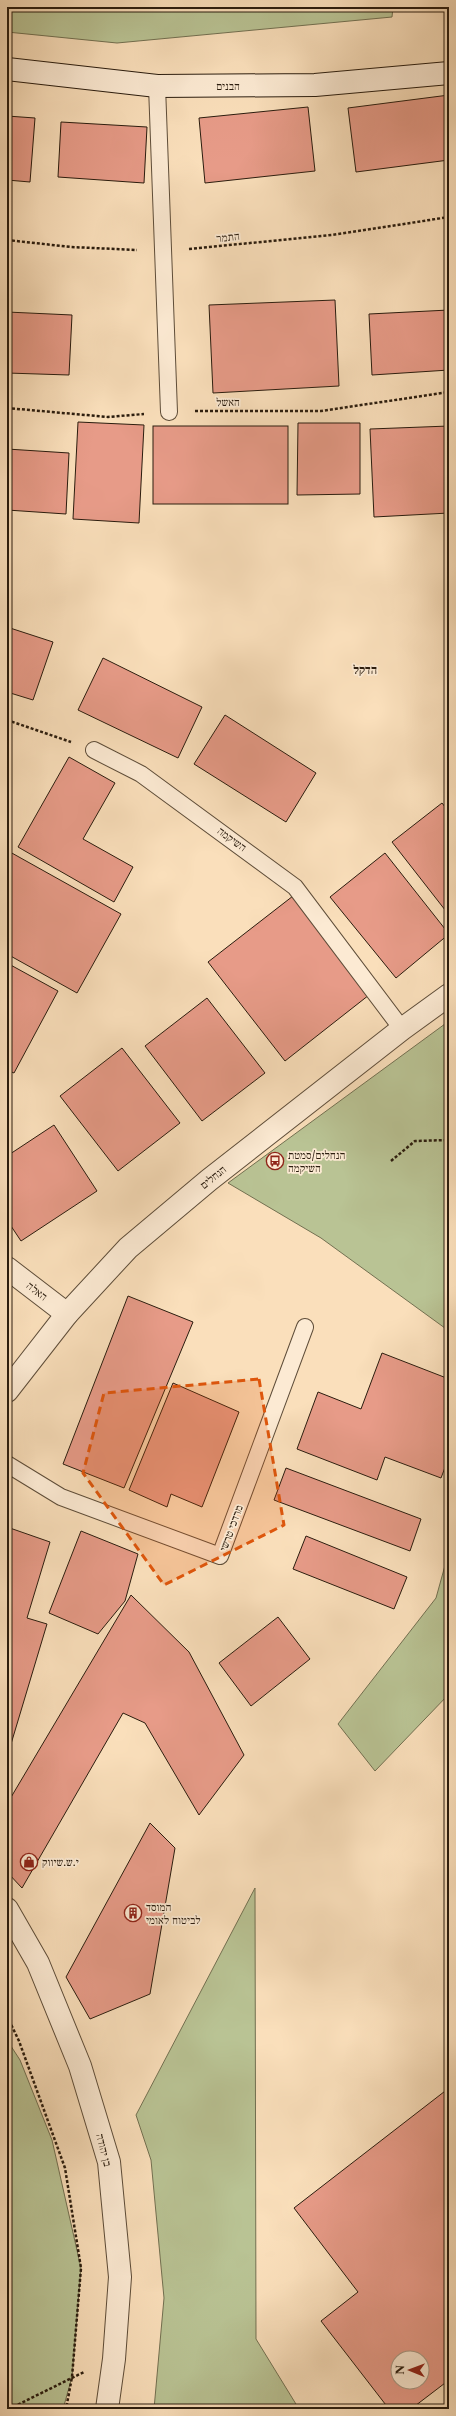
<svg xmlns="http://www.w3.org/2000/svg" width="456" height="2416" font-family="'Libre Caslon Text','Frank Ruhl Libre',serif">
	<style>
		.green { fill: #b9c394; stroke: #727051 }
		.building { fill: #e79b88; stroke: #2a1c0e; fill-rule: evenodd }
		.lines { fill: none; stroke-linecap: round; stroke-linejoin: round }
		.lane-casing { stroke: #5e4d39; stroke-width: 18 }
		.street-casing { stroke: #5e4d39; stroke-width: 24 }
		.secondary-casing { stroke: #2a1c0e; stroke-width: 24 }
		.path { stroke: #2a1c0e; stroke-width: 2.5; stroke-dasharray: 3 2; stroke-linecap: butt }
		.lane { stroke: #fcead3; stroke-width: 16 }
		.street { stroke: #fcead3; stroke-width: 22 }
		.secondary { stroke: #fcead3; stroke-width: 22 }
		.marked { fill: #de560c; fill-opacity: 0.2; stroke: #de560c; stroke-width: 3; stroke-dasharray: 8 5; stroke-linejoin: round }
		.labels { text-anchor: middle; stroke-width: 3.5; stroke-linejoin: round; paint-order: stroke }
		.street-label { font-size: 11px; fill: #2a1c0e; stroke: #fcead3 }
		.poi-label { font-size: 11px; fill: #2a1c0e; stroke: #fcead3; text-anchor: start }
		.neighbourhood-label { font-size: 12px; font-weight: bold; fill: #2a1c0e; stroke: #fcead3 }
	</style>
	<rect width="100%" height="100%" fill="#fadfbb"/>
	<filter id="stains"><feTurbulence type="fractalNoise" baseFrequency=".005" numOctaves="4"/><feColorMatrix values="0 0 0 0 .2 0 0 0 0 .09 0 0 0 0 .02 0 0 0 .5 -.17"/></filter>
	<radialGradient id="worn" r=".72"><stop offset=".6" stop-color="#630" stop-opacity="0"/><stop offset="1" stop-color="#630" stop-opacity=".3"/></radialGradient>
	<g class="green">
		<polygon points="7,7 393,7 392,17 117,43 7,32"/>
		<polygon points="449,1021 449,1331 321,1238 228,1183"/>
		<polygon points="449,1551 449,1694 375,1771 338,1724 436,1598"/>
		<polygon points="255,1888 256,2339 299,2409 154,2409 164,2298 151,2160 136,2115"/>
		<polygon points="7,2040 20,2060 52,2140 81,2268 72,2377 63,2409 7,2409"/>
	</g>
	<g class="building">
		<polygon points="449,95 449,160 356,172 348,108"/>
		<polygon points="308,107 315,171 205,183 199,118"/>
		<polygon points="7,116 35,118 30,182 7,180"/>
		<polygon points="61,122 147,127 144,183 58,177"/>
		<polygon points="335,300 339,386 213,393 209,305"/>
		<polygon points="449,310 449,370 372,375 369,314"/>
		<polygon points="7,312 72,315 69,375 7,373"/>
		<polygon points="78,422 144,425 139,523 73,519"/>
		<polygon points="298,423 360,423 360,494 297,495"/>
		<rect x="153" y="426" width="135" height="78"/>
		<polygon points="449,426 449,513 374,517 370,429"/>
		<polygon points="7,449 69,453 66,514 7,510"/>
		<polygon points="7,627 53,642 33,700 7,692"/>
		<polygon points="103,658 202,707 178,758 78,710"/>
		<polygon points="225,715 316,773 286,822 194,764"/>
		<polygon points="69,757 115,783 83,839 133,867 114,902 18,847"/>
		<polygon points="442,803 449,812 449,915 392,842"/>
		<polygon points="10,852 121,914 77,993 7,954 7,858"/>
		<polygon points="385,853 449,934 396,978 330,897"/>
		<polygon points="293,896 369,995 285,1061 208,962"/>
		<polygon points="7,963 58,991 14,1073 7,1070"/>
		<polygon points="207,998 265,1073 202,1121 145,1046"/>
		<polygon points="122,1048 180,1123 118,1171 60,1096"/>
		<polygon points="54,1125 97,1191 21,1241 7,1220 7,1156"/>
		<polygon points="128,1296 193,1322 124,1488 63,1464"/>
		<polygon points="382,1353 449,1379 449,1457 441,1478 385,1457 377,1480 297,1449 318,1392 361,1409"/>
		<polygon points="173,1383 239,1412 202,1507 171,1494 167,1507 129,1490"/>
		<polygon points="286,1468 421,1519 410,1551 274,1500"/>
		<polygon points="7,1527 50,1542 27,1618 47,1624 11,1744 7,1743"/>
		<polygon points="81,1531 138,1554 125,1601 98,1634 49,1613"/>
		<polygon points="306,1536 407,1577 394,1609 293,1569"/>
		<polygon points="131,1595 189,1652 244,1755 199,1815 145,1723 123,1713 22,1888 7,1872 7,1804"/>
		<polygon points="278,1617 310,1659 251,1706 219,1663"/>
		<polygon points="150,1823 175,1848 150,1994 90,2019 66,1977"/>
		<path d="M449,2088V2380L411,2409H389L321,2321L358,2292L294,2208ZM398,2358H422V2382H398Z"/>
		<polygon points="449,2401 449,2409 438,2409"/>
	</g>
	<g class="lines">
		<defs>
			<g id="lane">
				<polyline points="157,86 169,412"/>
				<polyline points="94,750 141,774 295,887 402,1029"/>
				<polyline points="7,1464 61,1497 220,1556 305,1327"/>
			</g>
			<g id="street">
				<polyline points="7,1268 67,1314"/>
				<polyline points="7,1391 67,1314 128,1248 209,1180 402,1029 449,995"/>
				<polyline points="7,1909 38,1963 80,2066 109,2162 120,2277 114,2359 107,2409"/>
			</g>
			<polyline id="secondary" points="7,69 157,86 315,85 449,73"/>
		</defs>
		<use href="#lane" class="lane-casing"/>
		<use href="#street" class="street-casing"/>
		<use href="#secondary" class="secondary-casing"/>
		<g class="path">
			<polyline points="7,240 71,247 137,250"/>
			<polyline points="189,249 332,235 449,217"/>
			<polyline points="7,408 108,417 144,414"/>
			<polyline points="195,411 321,411 449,392"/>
			<polyline points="7,720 71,742"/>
			<polyline points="391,1161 415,1141 449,1140"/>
			<polyline points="7,2016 19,2041 65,2168 81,2268 72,2377 66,2409"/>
			<polyline points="9,2409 84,2372"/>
		</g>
		<use href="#lane" class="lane"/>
		<use href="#street" class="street"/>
		<use href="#secondary" class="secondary"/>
	</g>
	<path class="marked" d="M259,1379L284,1525L164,1585L83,1473L104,1393Z"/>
	<defs>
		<symbol id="bus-ring" viewBox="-11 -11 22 22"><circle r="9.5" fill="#fcead3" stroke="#8f2418" stroke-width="1.5"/><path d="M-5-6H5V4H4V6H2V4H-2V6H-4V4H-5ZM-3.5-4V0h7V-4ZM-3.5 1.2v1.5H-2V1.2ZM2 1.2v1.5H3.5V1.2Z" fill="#8f2418"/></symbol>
		<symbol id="shop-ring" viewBox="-11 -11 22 22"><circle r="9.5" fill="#fcead3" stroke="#8f2418" stroke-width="1.5"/><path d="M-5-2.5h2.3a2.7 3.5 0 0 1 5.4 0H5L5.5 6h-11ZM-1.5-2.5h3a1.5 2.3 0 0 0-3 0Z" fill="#8f2418"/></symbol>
		<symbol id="building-ring" viewBox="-11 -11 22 22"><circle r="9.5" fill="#fcead3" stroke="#8f2418" stroke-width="1.5"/><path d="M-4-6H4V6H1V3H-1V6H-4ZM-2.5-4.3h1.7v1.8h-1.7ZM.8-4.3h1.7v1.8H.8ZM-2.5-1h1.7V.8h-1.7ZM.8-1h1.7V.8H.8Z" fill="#8f2418"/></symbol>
	</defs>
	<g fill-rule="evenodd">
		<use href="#bus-ring" x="265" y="1151" width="20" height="20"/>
		<use href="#shop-ring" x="19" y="1852" width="20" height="20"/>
		<use href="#building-ring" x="123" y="1903" width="20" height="20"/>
	</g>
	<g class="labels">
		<g class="street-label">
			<text x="228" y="90">הבנים</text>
			<text transform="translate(228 237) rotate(-6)" y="4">התמר</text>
			<text transform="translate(228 402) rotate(-1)" y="4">האשל</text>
			<text transform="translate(232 839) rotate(36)" y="4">השיקמה</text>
			<text transform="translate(213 1177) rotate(-39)" y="4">הנחלים</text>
			<text transform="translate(37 1291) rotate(38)" y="4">האלה</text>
			<text transform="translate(231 1528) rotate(-70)" y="4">מרדכי טרשי</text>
			<text transform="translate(104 2150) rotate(76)" y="4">בן יהודה</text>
		</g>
		<g class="poi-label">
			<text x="288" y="1159">הנחלים/סמטת<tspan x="288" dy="13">השיקמה</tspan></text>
			<text x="42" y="1866">י.ש.שיווק</text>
			<text x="146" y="1911">המוסד<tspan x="146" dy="13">לביטוח לאומי</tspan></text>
		</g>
		<g class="neighbourhood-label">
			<text x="365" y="674">הדקל</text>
		</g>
	</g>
	<rect width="456" height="2416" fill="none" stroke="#fadfbb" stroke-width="24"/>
	<rect x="8" y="8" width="440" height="2400" fill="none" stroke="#2a1c0e" stroke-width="2"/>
	<rect x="12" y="12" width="432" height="2392" fill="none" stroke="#2a1c0e"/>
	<g transform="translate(410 2370) rotate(271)"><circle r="19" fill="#fcead3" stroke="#a89884"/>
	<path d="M0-3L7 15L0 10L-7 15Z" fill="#8f2418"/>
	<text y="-6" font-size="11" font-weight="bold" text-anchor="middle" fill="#2a1c0e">N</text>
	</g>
	<rect width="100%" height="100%" filter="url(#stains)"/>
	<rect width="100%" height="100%" fill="url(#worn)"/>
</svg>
